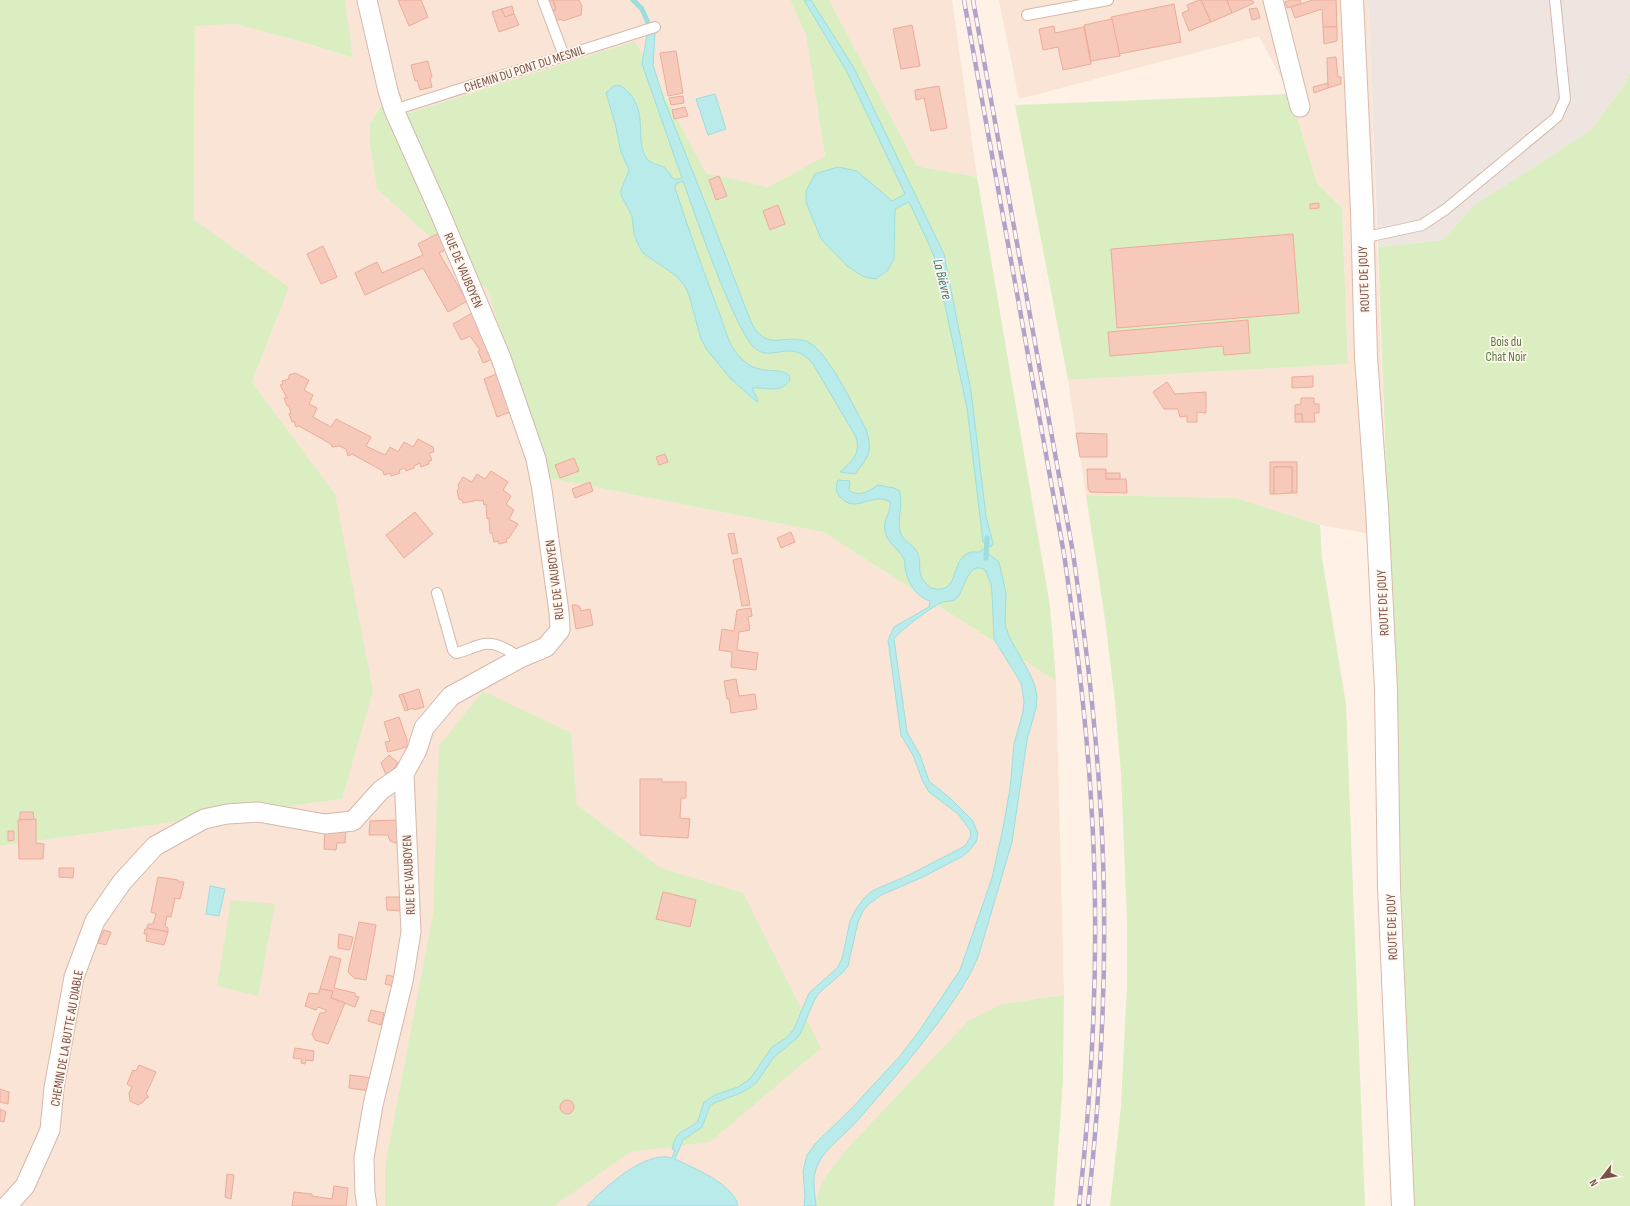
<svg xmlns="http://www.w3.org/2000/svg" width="1630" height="1206" font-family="'Sofia Sans Condensed',sans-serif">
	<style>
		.residential { fill: #f9e4d6 }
		.industrial { fill: #eee5e0 }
		.green { fill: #dbeec2 }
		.water { fill: #b8ebea; stroke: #9ddedd }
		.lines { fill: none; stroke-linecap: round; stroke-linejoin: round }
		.stream { stroke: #9ddedd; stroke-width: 5 }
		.building { fill: #f7c9ba; stroke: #ecab99 }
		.lane-casing { stroke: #d5b8ad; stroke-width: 12 }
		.street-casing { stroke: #d5b8ad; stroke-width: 21 }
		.secondary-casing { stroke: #dab9ac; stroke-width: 24 }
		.lane { stroke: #fff; stroke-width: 10 }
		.street { stroke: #fff; stroke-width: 19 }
		.secondary { stroke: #fff; stroke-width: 22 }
		.rail-casing { stroke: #b1a2ca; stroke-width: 4.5 }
		.rail { stroke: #fff6ee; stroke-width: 3; stroke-dasharray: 9; stroke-linecap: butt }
		.labels { text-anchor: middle; stroke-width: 3.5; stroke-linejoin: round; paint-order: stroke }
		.street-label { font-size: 13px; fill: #7b5147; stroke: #fff6ee }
		.park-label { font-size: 13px; fill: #587c3b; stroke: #fff6ee }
		.water-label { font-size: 14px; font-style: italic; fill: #367a7b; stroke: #fff6ee }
	</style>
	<rect width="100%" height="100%" fill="#fff1e6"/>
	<g class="residential">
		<polygon points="345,0 790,0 806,35 825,156 768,187 706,173 635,41 409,113 383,101 370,123 369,140 377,189 487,289 549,478 823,532 1056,681 1064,995 1003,1004 814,1206 0,1206 0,846 342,799 335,494 252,382 289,287 194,221 195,26 235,24 299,41 352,58"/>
		<polygon points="829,0 952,0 977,177 917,166"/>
		<polygon points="999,0 1368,0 1388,537 1320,525 1236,498 1086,495 1068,380 1348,364 1342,208 1317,183 1290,94 1259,36 1019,99"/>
	</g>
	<polygon class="industrial" points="1368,0 1630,0 1630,72 1624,85 1591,130 1473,206 1443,240 1378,247"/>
	<g class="green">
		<polygon points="0,0 345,0 353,58 299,41 235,24 195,26 194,220 289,287 252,382 335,494 373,691 342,799 0,846"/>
		<polygon points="790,0 829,0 917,166 977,177 1050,606 1056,681 823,532 549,478 487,289 377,189 369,140 370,123 384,101 409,113 635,41 706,173 768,187 825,156 806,35"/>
		<polygon points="1630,72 1630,1206 1413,1206 1378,247 1443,240 1473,206 1591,130 1624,85"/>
		<polygon points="1290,94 1317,183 1342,208 1348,364 1068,380 1015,105"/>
		<polygon points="1086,495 1236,498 1320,525 1322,558 1346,704 1365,1206 1110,1206 1121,1106 1127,984 1127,921 1121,774 1115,702 1105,619"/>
		<polygon points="483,691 571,733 577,805 661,868 743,893 821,1048 710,1142 630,1152 554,1206 385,1206 385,1167 433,914 439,746"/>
		<polygon points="231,900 275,904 258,996 217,986"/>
		<polygon points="1064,995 1063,1081 1054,1206 814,1206 822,1182 845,1151 968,1021 1003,1004"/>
	</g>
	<g class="water">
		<polygon points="804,0 811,0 854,68 944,254 971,391 986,516 993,543 991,547 983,542 967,408 935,259 928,242 909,202 895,209 894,259 888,270 876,279 864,277 847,266 821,239 806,202 806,191 815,174 838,167 857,171 892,201 905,194 847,72"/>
		<path d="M652,33H655L653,65L664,100L706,205L751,322C767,354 785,332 808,342C829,352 854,408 866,429C873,452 869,456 855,474L840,472C852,461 861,454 856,437L813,364C792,338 774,361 757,350C736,336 694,211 683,181L676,184L675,188C688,228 702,267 717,307C725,326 727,346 744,361C761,376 777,366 789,375L790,380C781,394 766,387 752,388L758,400L757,402L731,379L707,350L701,339L689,295L685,286L675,275L643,253L637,242L634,234L632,216L621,195V190L629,170L621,152L615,123L606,93C612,87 616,82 624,88C651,111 633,139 647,159C652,165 661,164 666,169C673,175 670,182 682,178L642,64L647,35Z"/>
		<polygon points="715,94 726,129 708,135 696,99"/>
		<path d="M838,480L850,481L849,490C859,498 869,491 878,485L894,488L899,490C904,504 897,517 900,531C901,540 913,544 917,552C924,567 913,573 931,588C962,596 948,559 971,552C974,552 978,552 980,552L982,549L999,562L1006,593L1005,621L1006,628L1010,638L1029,672L1035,686L1037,696L1036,708L1027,740L1012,842L979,954C970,978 955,999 940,1020C914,1055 886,1088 857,1121C845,1135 826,1147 818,1164C811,1178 815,1192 816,1206H804L805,1196L803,1171L807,1155L816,1143L852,1108L900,1056L917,1034L960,970L992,878L1003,828L1010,789L1014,744L1023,712L1024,701L1021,683L994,639L992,593L991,584L985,570C968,560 965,589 957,598C953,602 948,601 943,602C935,604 897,633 894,639L907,732L920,755L929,781L951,799L973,821L978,834L976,842L970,850L963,856L923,877L881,895L869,904L863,911L858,922L848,966L843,972L818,994L814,1001L801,1032L797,1038L773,1058L757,1082L751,1087L741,1093L714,1103L710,1106L702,1127L683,1140L675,1159C693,1168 734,1184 738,1206H587C604,1188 645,1150 672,1158L675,1150L672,1149C678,1127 683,1134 698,1121L704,1102L715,1095L738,1087L750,1079L772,1047L786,1038L794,1029L809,993L837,968L842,959L850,921L856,909L864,898L872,891L911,874L965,846L971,836L970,830L958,814L929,792L923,782L913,755L901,735L888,640L894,627L929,607L930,601C915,596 908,583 905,568C905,566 905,562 904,559C899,549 887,543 885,531C882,521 892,511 890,502C873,491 856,515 840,497C835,491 836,487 838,480Z"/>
		<polygon points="210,886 225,889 219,916 206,914"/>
	</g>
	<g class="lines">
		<g class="stream">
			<polyline points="633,0 642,9 651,30"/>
			<polyline points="986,558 987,538"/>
		</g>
	</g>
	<g class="building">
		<polygon points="398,0 421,0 428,17 409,26"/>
		<polygon points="548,0 553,0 556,8 553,13"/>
		<polygon points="553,0 579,0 582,6 581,15 563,21 561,19 556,21 553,13 556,8"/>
		<polygon points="1199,0 1201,0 1211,22 1189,31 1182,13 1189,10 1187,5"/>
		<polygon points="1201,0 1227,0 1232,13 1211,22"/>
		<polygon points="1227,0 1252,0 1254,3 1232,13"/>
		<polygon points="1290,0 1300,0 1301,4 1287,8 1285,2"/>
		<polygon points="1313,0 1336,0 1337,27 1323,27 1322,9 1295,18 1291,7"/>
		<polygon points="1174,4 1181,42 1119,54 1111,17"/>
		<polygon points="512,6 514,14 505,17 501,9"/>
		<polygon points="1257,8 1260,18 1252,20 1249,9"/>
		<polygon points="501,9 505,17 514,14 519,25 499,32 492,12"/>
		<polygon points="1112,19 1120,56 1091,61 1084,25"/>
		<polygon points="912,25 920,66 901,69 893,29"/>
		<polygon points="1054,26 1055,33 1084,27 1091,64 1063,70 1058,47 1043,50 1039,29"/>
		<polygon points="1323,27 1337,27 1337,41 1324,44"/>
		<polygon points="676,51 683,93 668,96 660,53"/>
		<polygon points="1336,57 1338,77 1341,77 1341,84 1328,88 1327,58"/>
		<polygon points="428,61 432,77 430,78 432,87 420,90 417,80 415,81 411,65"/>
		<polygon points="1328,83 1328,88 1314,93 1313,87"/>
		<polygon points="939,86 947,128 931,131 924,98 916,100 915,90"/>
		<polygon points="683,96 684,103 671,105 669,98"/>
		<polygon points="685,107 688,116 674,119 672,110"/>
		<polygon points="719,176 727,196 716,200 709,180"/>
		<polygon points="1319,203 1319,208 1310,209 1310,204"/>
		<polygon points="778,205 785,224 770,230 763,211"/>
		<polygon points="439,233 447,249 439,253 467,301 448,312 423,268 365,295 355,273 377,262 382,273 423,255 418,244"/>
		<polygon points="1293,234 1299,313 1117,328 1111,249"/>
		<polygon points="323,246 337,277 321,284 307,254"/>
		<polygon points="474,312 493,359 483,363 478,351 480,350 470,336 461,340 453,324"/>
		<polygon points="1248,320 1250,353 1224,355 1223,346 1110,356 1108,332"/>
		<polygon points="295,373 309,380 304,390 313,395 309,404 317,408 313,417 331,427 336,419 371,437 366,446 385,455 390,447 398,452 404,442 413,447 418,439 433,447 434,452 429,453 432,460 428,462 429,464 421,467 420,463 414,466 414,468 406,471 405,468 399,470 400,473 391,476 390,473 384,475 383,471 352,454 348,456 346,449 339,446 332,447 331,444 299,426 296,427 294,421 292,422 289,414 291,413 289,406 287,406 284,398 287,398 280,385 283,384 282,381 289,379 289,375"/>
		<polygon points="499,373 513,411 497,417 484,379"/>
		<polygon points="1313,376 1313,387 1292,388 1292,377"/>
		<polygon points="1167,382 1175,394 1206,392 1206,413 1197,412 1197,422 1187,422 1187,416 1180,417 1178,409 1164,409 1153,392"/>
		<polygon points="1301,398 1314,398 1314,404 1319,404 1319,413 1314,413 1315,422 1302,422 1302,414 1295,414 1295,405 1301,404"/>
		<rect x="1295" y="414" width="7" height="8"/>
		<polygon points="1076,433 1107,434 1107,457 1080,457"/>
		<polygon points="665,454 668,462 659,465 656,457"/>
		<polygon points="574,458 579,471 560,478 555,465"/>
		<polygon points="1270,462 1297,462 1297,493 1292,493 1292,467 1274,467 1274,494 1270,494"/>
		<polygon points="1274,467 1292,467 1292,493 1274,494"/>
		<polygon points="1087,469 1106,469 1106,479 1126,479 1127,493 1090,492 1088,488"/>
		<polygon points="491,471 508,482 503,490 511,496 506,504 514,510 509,519 518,524 509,538 506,539 507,542 499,544 498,541 494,542 492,533 490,533 489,518 487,519 486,504 484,505 483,500 479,501 479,500 463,503 462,500 459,499 457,491 459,488 458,485 463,477 472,482 477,474 485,479"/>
		<rect x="1106" y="473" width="14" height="6"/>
		<polygon points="590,482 593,491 575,498 572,489"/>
		<polygon points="415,512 433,534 404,558 386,535"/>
		<polygon points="791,532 795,542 781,548 777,538"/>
		<polygon points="734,533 738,553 732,554 728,534"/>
		<polygon points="741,558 750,605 742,606 733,560"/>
		<polygon points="572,605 577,605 580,607 581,611 590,609 593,625 576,629"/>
		<polygon points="751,608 752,616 748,617 750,630 739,632 737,650 758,653 756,670 731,667 732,652 719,650 722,629 734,631 737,610"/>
		<polygon points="736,679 739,696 755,694 757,709 731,713 729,699 727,699 724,681"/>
		<polygon points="419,689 424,707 414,710 413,708 408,710 403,694"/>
		<polygon points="403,694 408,710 405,711 399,695"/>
		<polygon points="399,717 407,740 407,747 388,752 385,742 390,741 384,722"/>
		<polygon points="389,755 398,763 387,777 381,763"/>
		<polygon points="640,779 662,779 662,782 686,782 686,798 681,798 680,818 690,819 688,838 640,835"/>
		<polygon points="20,812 33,812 34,820 20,820"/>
		<polygon points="36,819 36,843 44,844 43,859 19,859 18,820"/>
		<polygon points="399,820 401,845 390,841 388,835 369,835 370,821"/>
		<polygon points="325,829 346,830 345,843 337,843 336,850 324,849"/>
		<polygon points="8,831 14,831 14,840 8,841"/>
		<polygon points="59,868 74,868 73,878 59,877"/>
		<polygon points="158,877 178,880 179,882 184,882 180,899 175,898 171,917 167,916 165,926 168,928 168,932 147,928 148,924 153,924 156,914 151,912"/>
		<polygon points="663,892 696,900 690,927 656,919"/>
		<polygon points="386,897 401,897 401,911 387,910"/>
		<polygon points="359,922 376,925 366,980 354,978 348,972"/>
		<polygon points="147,928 168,932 164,945 146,941 147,934 144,934 145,929 147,930"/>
		<polygon points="104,930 111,932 106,945 98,943"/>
		<polygon points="339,934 353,937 351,946 349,950 338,948"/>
		<polygon points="330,956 341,959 334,988 355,993 355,996 359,997 355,1007 331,998 333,991 320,989"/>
		<polygon points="387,975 396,977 394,986 385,984"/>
		<polygon points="320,989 333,991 331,998 345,1003 328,1044 315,1040 312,1034 320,1013 325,1013 326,1010 318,1007 316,1010 305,1006 309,993 318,994"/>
		<polygon points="371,1010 384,1013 381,1025 368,1021"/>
		<polygon points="295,1048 314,1051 313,1061 306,1060 305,1064 301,1063 302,1059 293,1058"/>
		<polygon points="139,1065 156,1072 146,1094 149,1097 146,1098 143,1102 138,1105 130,1101 129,1093 132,1087 127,1084 133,1070 136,1071"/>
		<polygon points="350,1075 372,1078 370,1091 349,1088"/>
		<polygon points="0,1089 9,1092 8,1104 0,1102"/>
		<circle cx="567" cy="1107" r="7"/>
		<polygon points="0,1109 6,1112 4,1122 0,1121"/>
		<polygon points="227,1174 234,1175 231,1199 225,1197"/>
		<polygon points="334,1186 348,1188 346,1206 292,1206 294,1192 312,1194 312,1196 332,1199"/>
	</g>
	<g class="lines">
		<defs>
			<g id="lane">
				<polyline points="543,0 564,56"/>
				<polyline points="1027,15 1108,0"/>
				<polyline points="394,110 655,27"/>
				<polyline points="1362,238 1422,225 1446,209 1557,117 1565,99 1555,0"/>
				<path d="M437,593L453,650L456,653C466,651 474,646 484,644C497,642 510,651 520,658"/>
			</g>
			<g id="street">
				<polyline points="367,0 388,91 394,110 440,213 501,358 536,459 542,490 559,612 560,630 546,647 520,658 451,696 424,728 417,750 404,774 411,932 403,981 373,1105 364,1158 365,1193 367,1206"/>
				<polyline points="1273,0 1300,107"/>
				<polyline points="7,1206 25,1186 50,1130 54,1088 74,977 95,921 122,882 155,846 204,819 227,814 258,812 325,824 353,821 381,790 404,774"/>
			</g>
			<polyline id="secondary" points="1352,0 1362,210 1366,357 1377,508 1386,690 1389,887 1403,1206"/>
		</defs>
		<use href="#lane" class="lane-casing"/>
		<use href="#street" class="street-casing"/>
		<use href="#secondary" class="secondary-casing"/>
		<use href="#lane" class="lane"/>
		<use href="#street" class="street"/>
		<use href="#secondary" class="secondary"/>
		<defs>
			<g id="rail">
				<path d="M964,0L1064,554C1076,636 1086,717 1091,799C1100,935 1094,1071 1079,1206"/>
				<path d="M973,0L1073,553C1085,635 1095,716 1100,799C1109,934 1103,1071 1088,1206"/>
			</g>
		</defs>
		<use href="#rail" class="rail-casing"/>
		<use href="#rail" class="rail"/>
	</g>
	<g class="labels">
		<g class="street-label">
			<text transform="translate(524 68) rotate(-18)" y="5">CHEMIN DU PONT DU MESNIL</text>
			<text transform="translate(464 270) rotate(67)" y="5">RUE DE VAUBOYEN</text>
			<text transform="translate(1363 279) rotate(-92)" y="5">ROUTE DE JOUY</text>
			<text transform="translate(554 580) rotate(-97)" y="5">RUE DE VAUBOYEN</text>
			<text transform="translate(1382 603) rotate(-93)" y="5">ROUTE DE JOUY</text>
			<text transform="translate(408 875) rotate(-93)" y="5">RUE DE VAUBOYEN</text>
			<text transform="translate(1391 927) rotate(-92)" y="5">ROUTE DE JOUY</text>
			<text transform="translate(66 1038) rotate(-80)" y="5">CHEMIN DE LA BUTTE AU DIABLE</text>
		</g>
		<g class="park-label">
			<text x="1506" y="346">Bois du<tspan x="1506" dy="15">Chat Noir</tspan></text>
		</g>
		<g class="water-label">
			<text transform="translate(943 279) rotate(76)" y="5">La Bièvre</text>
		</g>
	</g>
	<g transform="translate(1602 1178) rotate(239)" stroke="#fff6ee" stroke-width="3" paint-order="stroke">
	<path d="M0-3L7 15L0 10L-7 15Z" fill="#7b5147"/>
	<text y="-6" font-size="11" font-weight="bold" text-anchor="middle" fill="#7b5147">N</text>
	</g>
</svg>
